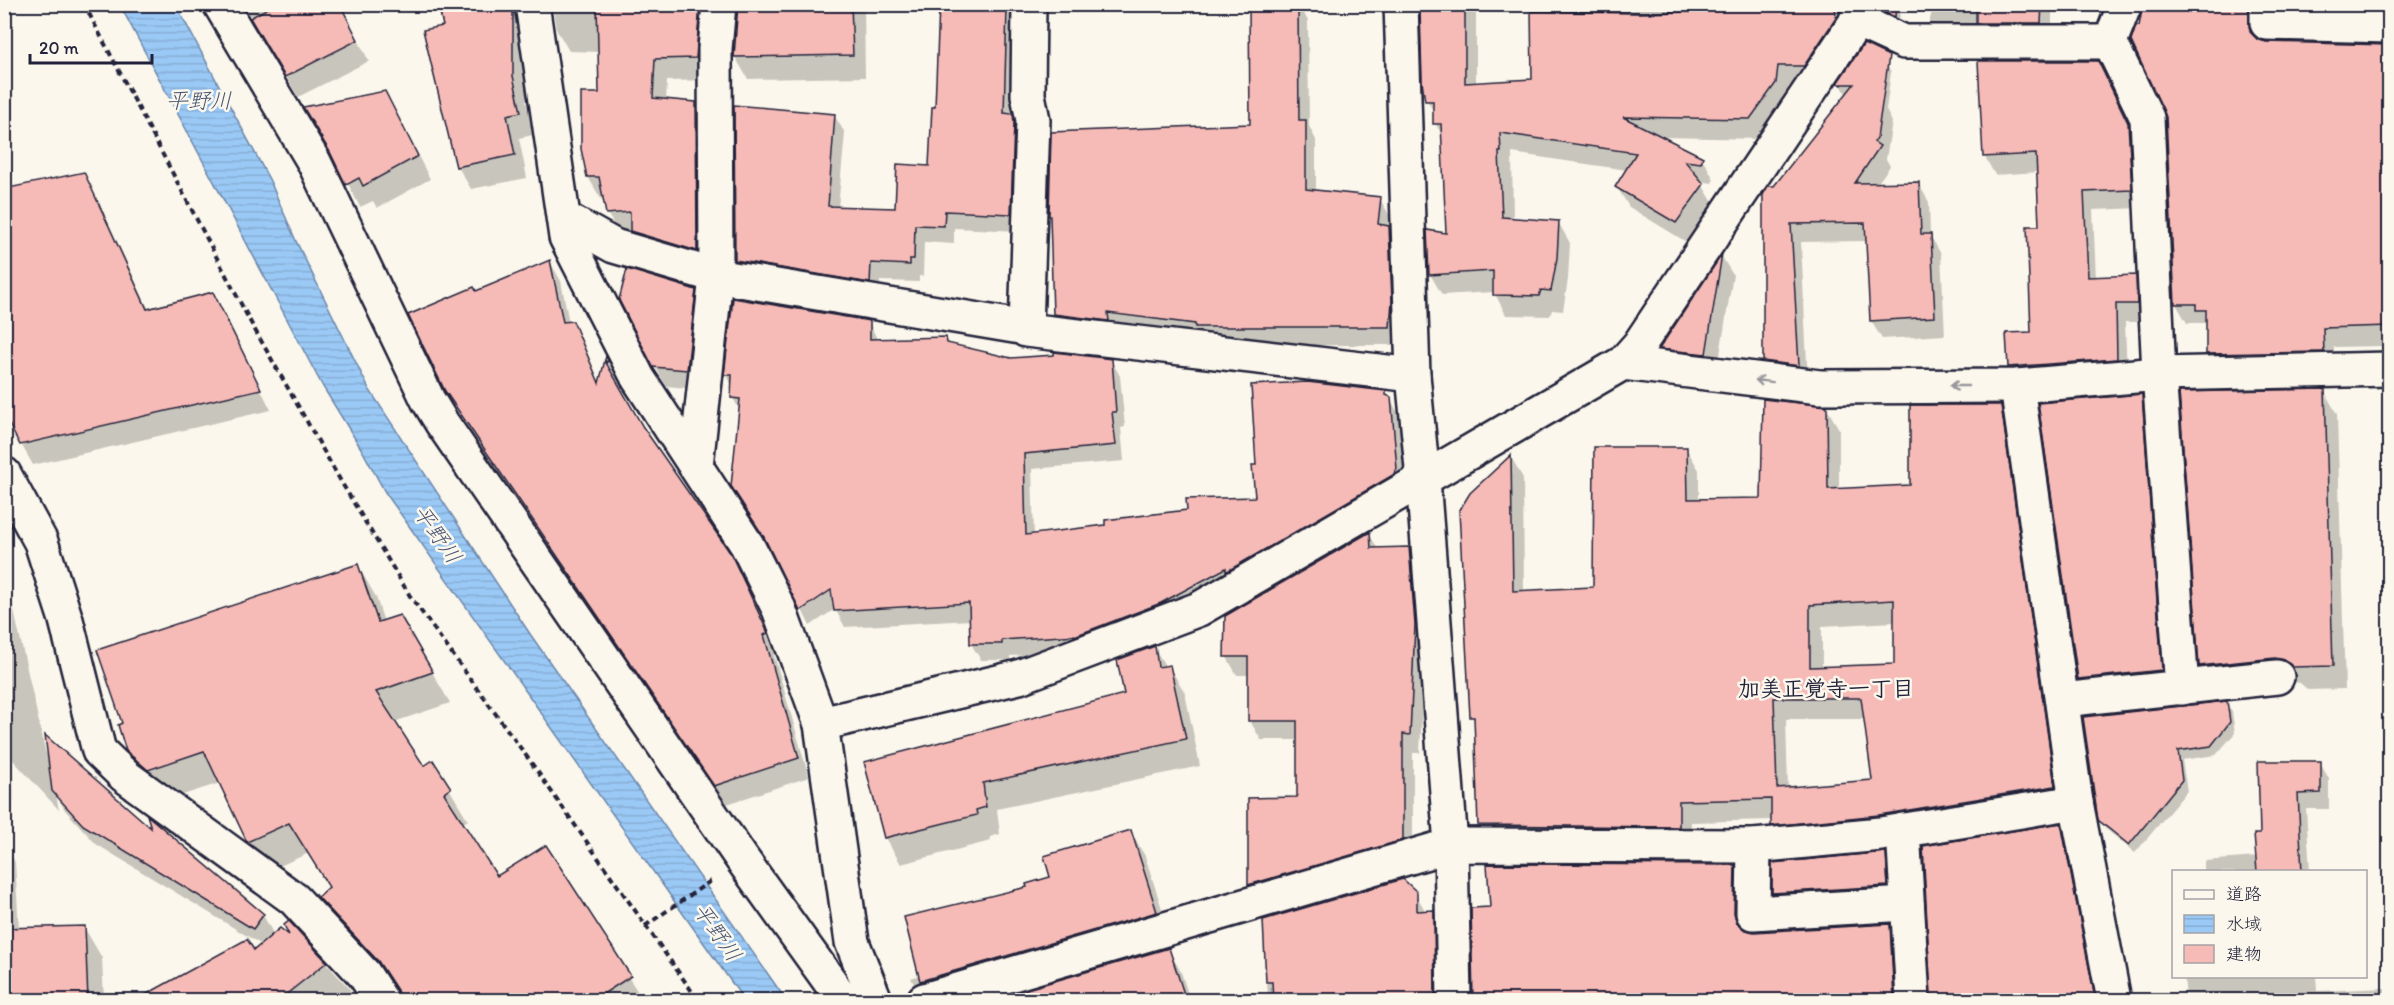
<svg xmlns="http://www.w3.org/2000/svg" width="2394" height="1005" font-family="Itim,'Klee One',sans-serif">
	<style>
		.water { fill: url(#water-rules); stroke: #6b86ab; stroke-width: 1.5 }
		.shadow { fill: #0003; fill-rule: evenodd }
		.building { fill: #f7bbb7; stroke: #22223b; stroke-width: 1.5; fill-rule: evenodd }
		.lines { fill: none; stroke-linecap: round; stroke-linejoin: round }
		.street-casing { stroke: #22223b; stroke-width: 38 }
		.path { stroke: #22223b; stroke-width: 4; stroke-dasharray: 6 4.5; stroke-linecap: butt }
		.street { stroke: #fbf7ec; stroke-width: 33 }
		.oneway { stroke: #99979c }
		.labels { text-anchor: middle; stroke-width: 5; stroke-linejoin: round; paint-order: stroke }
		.water-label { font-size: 22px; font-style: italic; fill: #465473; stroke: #fbf7ec }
		.neighbourhood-label { font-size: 22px; font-weight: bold; fill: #22223b; stroke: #fbf7ec }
	</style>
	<defs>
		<pattern id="water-rules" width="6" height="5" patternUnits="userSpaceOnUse" patternTransform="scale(1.5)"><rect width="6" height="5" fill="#9bc9f6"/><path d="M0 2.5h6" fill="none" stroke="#85acd4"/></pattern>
	</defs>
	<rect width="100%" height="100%" fill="#fbf7ec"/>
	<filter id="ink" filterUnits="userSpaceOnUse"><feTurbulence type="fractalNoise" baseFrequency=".0167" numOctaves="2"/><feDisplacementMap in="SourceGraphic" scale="12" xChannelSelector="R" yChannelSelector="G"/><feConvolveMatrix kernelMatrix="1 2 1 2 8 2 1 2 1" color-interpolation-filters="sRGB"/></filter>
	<g filter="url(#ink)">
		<polygon class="water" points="120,5 176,5 270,181 296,241 369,389 530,634 786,1000 744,1000 385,492 362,450 323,387"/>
		<g class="shadow">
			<polygon points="240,4 339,4 369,61 298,97 250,15"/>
			<polygon points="460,4 532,4 526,50 526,100 533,135 519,138 527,178 471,189 458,167 425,31 445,27"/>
			<polygon points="545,4 864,4 865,77 748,79 735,57 739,9 734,7 708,80 667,81 666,101 696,103 709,126 709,272 620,235 607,213 605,199 601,199 588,177 601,94 600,52 569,51 556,29 553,9 547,8"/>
			<polygon points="1251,4 1299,4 1308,21 1309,126 1316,140 1316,192 1380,199 1391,218 1390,230 1399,246 1400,345 1207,345 1066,333 1055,314 1252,126"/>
			<polygon points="1421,4 1476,4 1476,84 1534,80 1532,4 1901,4 1898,30 1888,13 1887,7 1883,6 1816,86 1789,86 1787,104 1762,139 1661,137 1702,158 1714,179 1712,183 1700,181 1715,206 1688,243 1629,207 1617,187 1627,170 1512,153 1513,219 1558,222 1570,243 1568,279 1563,311 1552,310 1550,316 1506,315 1494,292 1442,295 1430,274 1448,234 1444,138 1435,123 1435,114 1427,100 1424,81"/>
			<polygon points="1934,4 2052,4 2052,42 1940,42 1929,23"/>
			<polygon points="2089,4 2278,4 2261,15 2259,42 2144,6 2133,5 2122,12"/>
			<polygon points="2279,4 2390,4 2390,26 2299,24 2288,7"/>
			<polygon points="1007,10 1017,28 1013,118 1022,133 1020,231 954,228 954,244 924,242 923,276 919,276 919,282 880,281 880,300 746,278 736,260 834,115 845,133 838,208 897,210 930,167 937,109"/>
			<polygon points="2390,46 2390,361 2383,346 2334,347 2334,371 2219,373 2208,354 2208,328 2205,323 2187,323 2176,304"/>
			<polygon points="1880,53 1891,72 1886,110 1892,122 1886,159 1890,166 1877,184 1918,183 1929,202 1930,235 1941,254 1945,335 1882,339 1871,321 1867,241 1801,242 1808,383 1775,379 1764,361 1775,187 1847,95 1840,83"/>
			<polygon points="1980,62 2097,62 2138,142 2141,208 2093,210 2096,278 2135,276 2145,294 2147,322 2125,322 2127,377 2020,385 2010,367 2032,333 2040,227 2038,172 1995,175 1985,157"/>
			<polygon points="397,115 430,179 377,208 373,201 360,207 333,155"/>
			<polygon points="83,173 95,194 149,310 224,315 271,410 33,465 21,444"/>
			<polygon points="1722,257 1733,275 1717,373 1672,368 1661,349"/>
			<polygon points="550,262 561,281 569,323 572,323 583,342 600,383 606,360 618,380 614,380 642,429 741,575 778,652 774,655 809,777 727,804 471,432 446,390 476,293"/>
			<polygon points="695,291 706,311 698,389 666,386 655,366"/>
			<polygon points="869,322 878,341 946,338 950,345 1011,360 1111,360 1120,376 1125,427 1121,428 1124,461 1032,469 1034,536 1107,526 1257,498 1258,466 1385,392 1399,414 1406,485 1087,651 1010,656 1010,660 981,660 971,644 971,620 845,627 835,609 810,626 769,543 740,411 733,398 733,387 726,374"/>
			<polygon points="2390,388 2390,503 2385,389"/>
			<polygon points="2324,391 2337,414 2345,689 2308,690 2300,683 2289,681 2214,690 2201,666 2181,394"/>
			<polygon points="2141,396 2156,422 2176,696 2094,705 2079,679 2040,404"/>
			<path d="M2000,406L2013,428L2066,808L1786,847L1773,825V820L1691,822L1690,848L1492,846L1479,824L1475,723L1472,716L1511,457L1523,478L1524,592L1595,588L1686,448L1699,470V500H1762L1826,407L1839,429V490L1911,487ZM1895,622V666L1822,668V626ZM1786,719H1865L1873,782L1788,788Z"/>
			<polygon points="1369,534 1378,549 1409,548 1420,567 1425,645 1420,753 1413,753 1413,859 1261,903 1250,885 1250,799 1298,799 1298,740 1261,740 1250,721 1250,675 1237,675 1226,656"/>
			<polygon points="4,566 46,754 49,753 263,915 274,935 293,941 289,923 348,987 357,1000 140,1000 247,941 253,952 262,945 96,844 65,810 56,795 59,810 12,759 14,800 4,800"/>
			<polygon points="358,566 376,597 384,622 400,617 450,703 394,722 423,768 433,762 468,820 462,824 496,878 545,847 643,1000 401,1000 398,993 337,928 319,897 330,888 309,853 266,872 246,839 220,783 167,800 146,782 128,751"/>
			<polygon points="1154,648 1166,667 1169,666 1185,693 1200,766 997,809 1000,834 990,837 991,841 901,864 885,838 866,763 1125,695"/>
			<polygon points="2226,703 2232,712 2235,733 2216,755 2182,760 2187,791 2135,853 2106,829 2100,819"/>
			<polygon points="2320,763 2329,779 2329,809 2306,809 2310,872 2204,872 2204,861 2257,857 2262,836"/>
			<polygon points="2060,825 2073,848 2103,1000 2032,1000 2025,900 1987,901 1987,1000 1933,1000 1924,847"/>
			<polygon points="1130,831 1145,856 1171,937 922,1000 911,978 920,975 1029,888 1052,878"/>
			<polygon points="4,843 15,862 19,929 84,927 102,958 104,1000 4,1000"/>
			<polygon points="1883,854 1899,882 1903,914 1790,921 1774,893"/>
			<polygon points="1734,866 1747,889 1747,932 1754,933 1889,925 1902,948 1905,1000 1474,1000 1473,910 1492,909"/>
			<polygon points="1415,893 1426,912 1433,912 1446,934 1447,1000 1268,1000 1264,921"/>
			<polygon points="1168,949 1181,972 1190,1000 990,1000"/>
			<polygon points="2184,976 2316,976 2317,991 2385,988 2390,1000 2186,1000"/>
		</g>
		<g class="building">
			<polygon points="275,4 340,4 358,40 285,77 250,18"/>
			<polygon points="438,4 513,4 513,76 521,112 507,115 515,155 456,167 423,30 443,26"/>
			<polygon points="597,4 700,4 696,58 655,59 653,98 696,102 697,251 630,231 630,212 606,214 599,177 587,177 581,149 581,93 599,93"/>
			<polygon points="738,4 851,4 853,55 734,57"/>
			<polygon points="1249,4 1298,4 1299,120 1306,120 1306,189 1381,197 1378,224 1389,226 1392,301 1390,327 1195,327 1195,324 1108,313 1109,321 1053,314 1050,216 1049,216 1051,132 1250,124"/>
			<polygon points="1887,4 1896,4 1895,17 1884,12"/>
			<polygon points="1976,4 2042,4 2041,23 1976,23"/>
			<polygon points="2143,4 2248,4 2250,32 2257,39 2266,42 2390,45 2390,326 2323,328 2324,352 2206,354 2206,310 2196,310 2196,304 2175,304 2166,117 2131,41 2136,26 2139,26"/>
			<polygon points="939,6 1007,9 1004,113 1013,114 1014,122 1011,214 945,211 944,226 915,225 914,259 910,259 910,265 871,263 870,283 735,260 734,105 835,114 828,206 895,208 897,164 929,166 932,107 935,107"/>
			<polygon points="1723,7 1835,7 1836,18 1804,66 1778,66 1776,83 1750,119 1623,117 1703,157 1701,163 1685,161 1704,184 1676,223 1615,187 1636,153 1500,133 1501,152 1499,152 1502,217 1559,221 1557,258 1551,291 1541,290 1539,296 1493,295 1493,271 1429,275 1427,230 1446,233 1441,124 1433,124 1433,101 1425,101 1422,81 1420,10 1465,9 1465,83 1532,79 1531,11 1638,13 1721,11"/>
			<polygon points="1864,44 1889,56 1877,138 1874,142 1880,146 1855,183 1919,182 1921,234 1931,234 1935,317 1870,321 1865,223 1791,224 1799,366 1763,361 1763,195 1768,186 1774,186 1854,84 1842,84 1842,85 1837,83"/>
			<polygon points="1978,61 2098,61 2128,123 2132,190 2084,192 2088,277 2136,275 2137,304 2116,304 2117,359 2008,367 2006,333 2031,332 2027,226 2039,226 2036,154 1983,157"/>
			<polygon points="385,91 418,156 363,186 359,178 346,185 330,152 303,107"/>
			<polygon points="84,172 147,309 213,292 261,389 20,445 4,415 4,189"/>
			<polygon points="1722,254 1706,354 1659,349"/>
			<polygon points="550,260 563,322 573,321 599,383 606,356 609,362 605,361 643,427 731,554 768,633 764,635 799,758 714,786 445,391 408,315 474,287 476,291"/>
			<polygon points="627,269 696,290 687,370 653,367 619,300"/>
			<polygon points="733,298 870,321 870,339 946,337 947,343 1011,358 1054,355 1054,352 1112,359 1116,412 1112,412 1116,445 1024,454 1026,535 1105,525 1105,520 1187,510 1186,499 1255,497 1252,465 1256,465 1251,385 1307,382 1386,391 1386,395 1391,397 1397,469 1393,475 1226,572 1226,568 1161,603 1077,635 1002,640 1002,644 970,644 969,603 834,611 831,590 800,611 764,537 731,486 740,399 731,398 732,375 724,375"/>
			<polygon points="2325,389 2333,666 2293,667 2285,660 2275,658 2199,666 2179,392"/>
			<polygon points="2142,394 2162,670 2078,679 2038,403"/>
			<path d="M1763,399L1827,406L1828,489L1910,485V405H2001L2055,786L1879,815L1771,826V799L1679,801V827L1478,825L1474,717H1470L1459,511L1470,493L1511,455L1513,591L1593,587L1594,447H1687L1688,499L1761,498ZM1894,600V664L1810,667V605ZM1774,698H1861L1872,780L1777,788Z"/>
			<polygon points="1370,532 1371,548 1409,547 1415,625 1410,735 1403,734 1403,840 1248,885 1248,798 1297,797 1297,721 1248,721 1248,657 1224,657 1225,616"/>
			<polygon points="358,564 378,622 400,615 433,672 376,692 424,766 433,760 451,788 444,793 497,876 546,845 631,976 594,1000 399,1000 397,990 378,961 318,897 329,887 289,823 247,842 204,751 148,770 126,751 118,725 122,723 97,650"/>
			<polygon points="1155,646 1158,667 1170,665 1186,739 983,783 986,807 976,810 977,815 884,838 864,762 1124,694 1117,660"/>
			<polygon points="2227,701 2230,722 2211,746 2178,751 2182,780 2129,845 2098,820 2083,717"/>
			<polygon points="45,735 151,828 147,815 264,914 253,929 83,825 52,791"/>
			<polygon points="2258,761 2321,761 2321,793 2298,794 2302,872 2257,872 2254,834 2260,834"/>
			<polygon points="2061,823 2095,998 2080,1000 1931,1000 1923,846"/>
			<polygon points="1131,830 1157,912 920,981 904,917 1027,887 1026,884 1050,877 1044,856"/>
			<polygon points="1886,852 1888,886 1772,893 1772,863"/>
			<polygon points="1487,864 1735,865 1734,913 1737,923 1745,930 1754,932 1890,924 1894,1000 1473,1000 1471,908 1490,907"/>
			<polygon points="1403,879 1417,892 1417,911 1434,910 1435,1000 1273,1000 1272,982 1266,982 1263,920"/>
			<polygon points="289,921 327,962 279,1000 136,1000 247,939 254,950 280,928 289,935 284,925"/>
			<polygon points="85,926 88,1000 4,1000 4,928"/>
			<polygon points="1169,948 1186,1000 989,1000"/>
		</g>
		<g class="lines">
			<defs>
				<g id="street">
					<polyline points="220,4 314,162 428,400 442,423 742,859 841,997 850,1000"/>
					<polyline points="532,4 566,237 638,378 747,545 779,609 821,724 852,942 875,1000"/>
					<polyline points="1401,4 1413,375 1423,479 1451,845 1454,1000"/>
					<polyline points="2125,4 2110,42 2147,118 2159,374 2182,688"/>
					<polyline points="2267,4 2267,23 2390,26"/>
					<polyline points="1856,20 1904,42 2110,42"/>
					<polyline points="564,218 614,246 716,276 1026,328 1026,330 1413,375"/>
					<polyline points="1026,328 1033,120 1028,95 1029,4"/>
					<polyline points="1623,363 1820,387 2017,386 2159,374 2390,369"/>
					<polyline points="2017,386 2076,802 2114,1000"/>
					<polyline points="696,466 716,276 715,49 719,4"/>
					<polyline points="4,474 41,542 66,620 99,751 125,776 294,899 364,974 381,1000"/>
					<polyline points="2062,700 2277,677"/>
					<polyline points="821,724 1019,677 1199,609 1623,363 1639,345 1868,4"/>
					<polyline points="1903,830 1913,1000"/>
					<polyline points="1754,846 1753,913 1907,904"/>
					<polyline points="924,1000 1451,845 1754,846 1881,834 2076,802"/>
				</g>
			</defs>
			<use href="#street" class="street-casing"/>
			<g class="path">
				<polyline points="84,4 251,323 343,485 410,596 530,761 698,1000"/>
				<polyline points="645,926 712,880"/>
			</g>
			<use href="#street" class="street"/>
		</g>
		<defs><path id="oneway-shaft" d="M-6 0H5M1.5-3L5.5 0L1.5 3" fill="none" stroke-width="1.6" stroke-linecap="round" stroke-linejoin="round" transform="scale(1.5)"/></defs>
		<g class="oneway">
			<use href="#oneway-shaft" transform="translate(1764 381) rotate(-173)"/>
			<use href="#oneway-shaft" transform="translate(1959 386) rotate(180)"/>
		</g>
	</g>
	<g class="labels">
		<g class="water-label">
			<text x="199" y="108">平野川</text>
			<text transform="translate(438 534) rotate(55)" y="8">平野川</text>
			<text transform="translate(718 932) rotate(55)" y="8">平野川</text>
		</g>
		<g class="neighbourhood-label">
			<text x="1826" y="696">加美正覚寺一丁目</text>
		</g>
	</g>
	<rect width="2394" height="1005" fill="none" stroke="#fbf7ec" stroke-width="24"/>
	<rect x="12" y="12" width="2370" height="981" fill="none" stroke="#22223b" stroke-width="2" filter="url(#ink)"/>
	<rect x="2172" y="870" width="195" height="108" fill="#fbf7ec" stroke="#a4a2a5" stroke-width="1.5"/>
	<rect x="2184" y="890" width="30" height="9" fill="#fbf7ec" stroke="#a4a2a5" stroke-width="1.5"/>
	<text x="2226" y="900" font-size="18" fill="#22223b">道路</text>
	<rect x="2184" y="915" width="30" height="18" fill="url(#water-rules)" stroke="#a4a2a5" stroke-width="1.5"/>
	<text x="2226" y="930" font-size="18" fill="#22223b">水域</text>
	<rect x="2184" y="945" width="30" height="18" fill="#f7bbb7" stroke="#a4a2a5" stroke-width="1.5"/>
	<text x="2226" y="960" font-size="18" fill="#22223b">建物</text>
	<path d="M30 54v9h122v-9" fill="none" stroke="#22223b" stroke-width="3"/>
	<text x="39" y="54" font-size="18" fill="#22223b" stroke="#fbf7ec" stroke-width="4.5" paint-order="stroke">20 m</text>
</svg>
